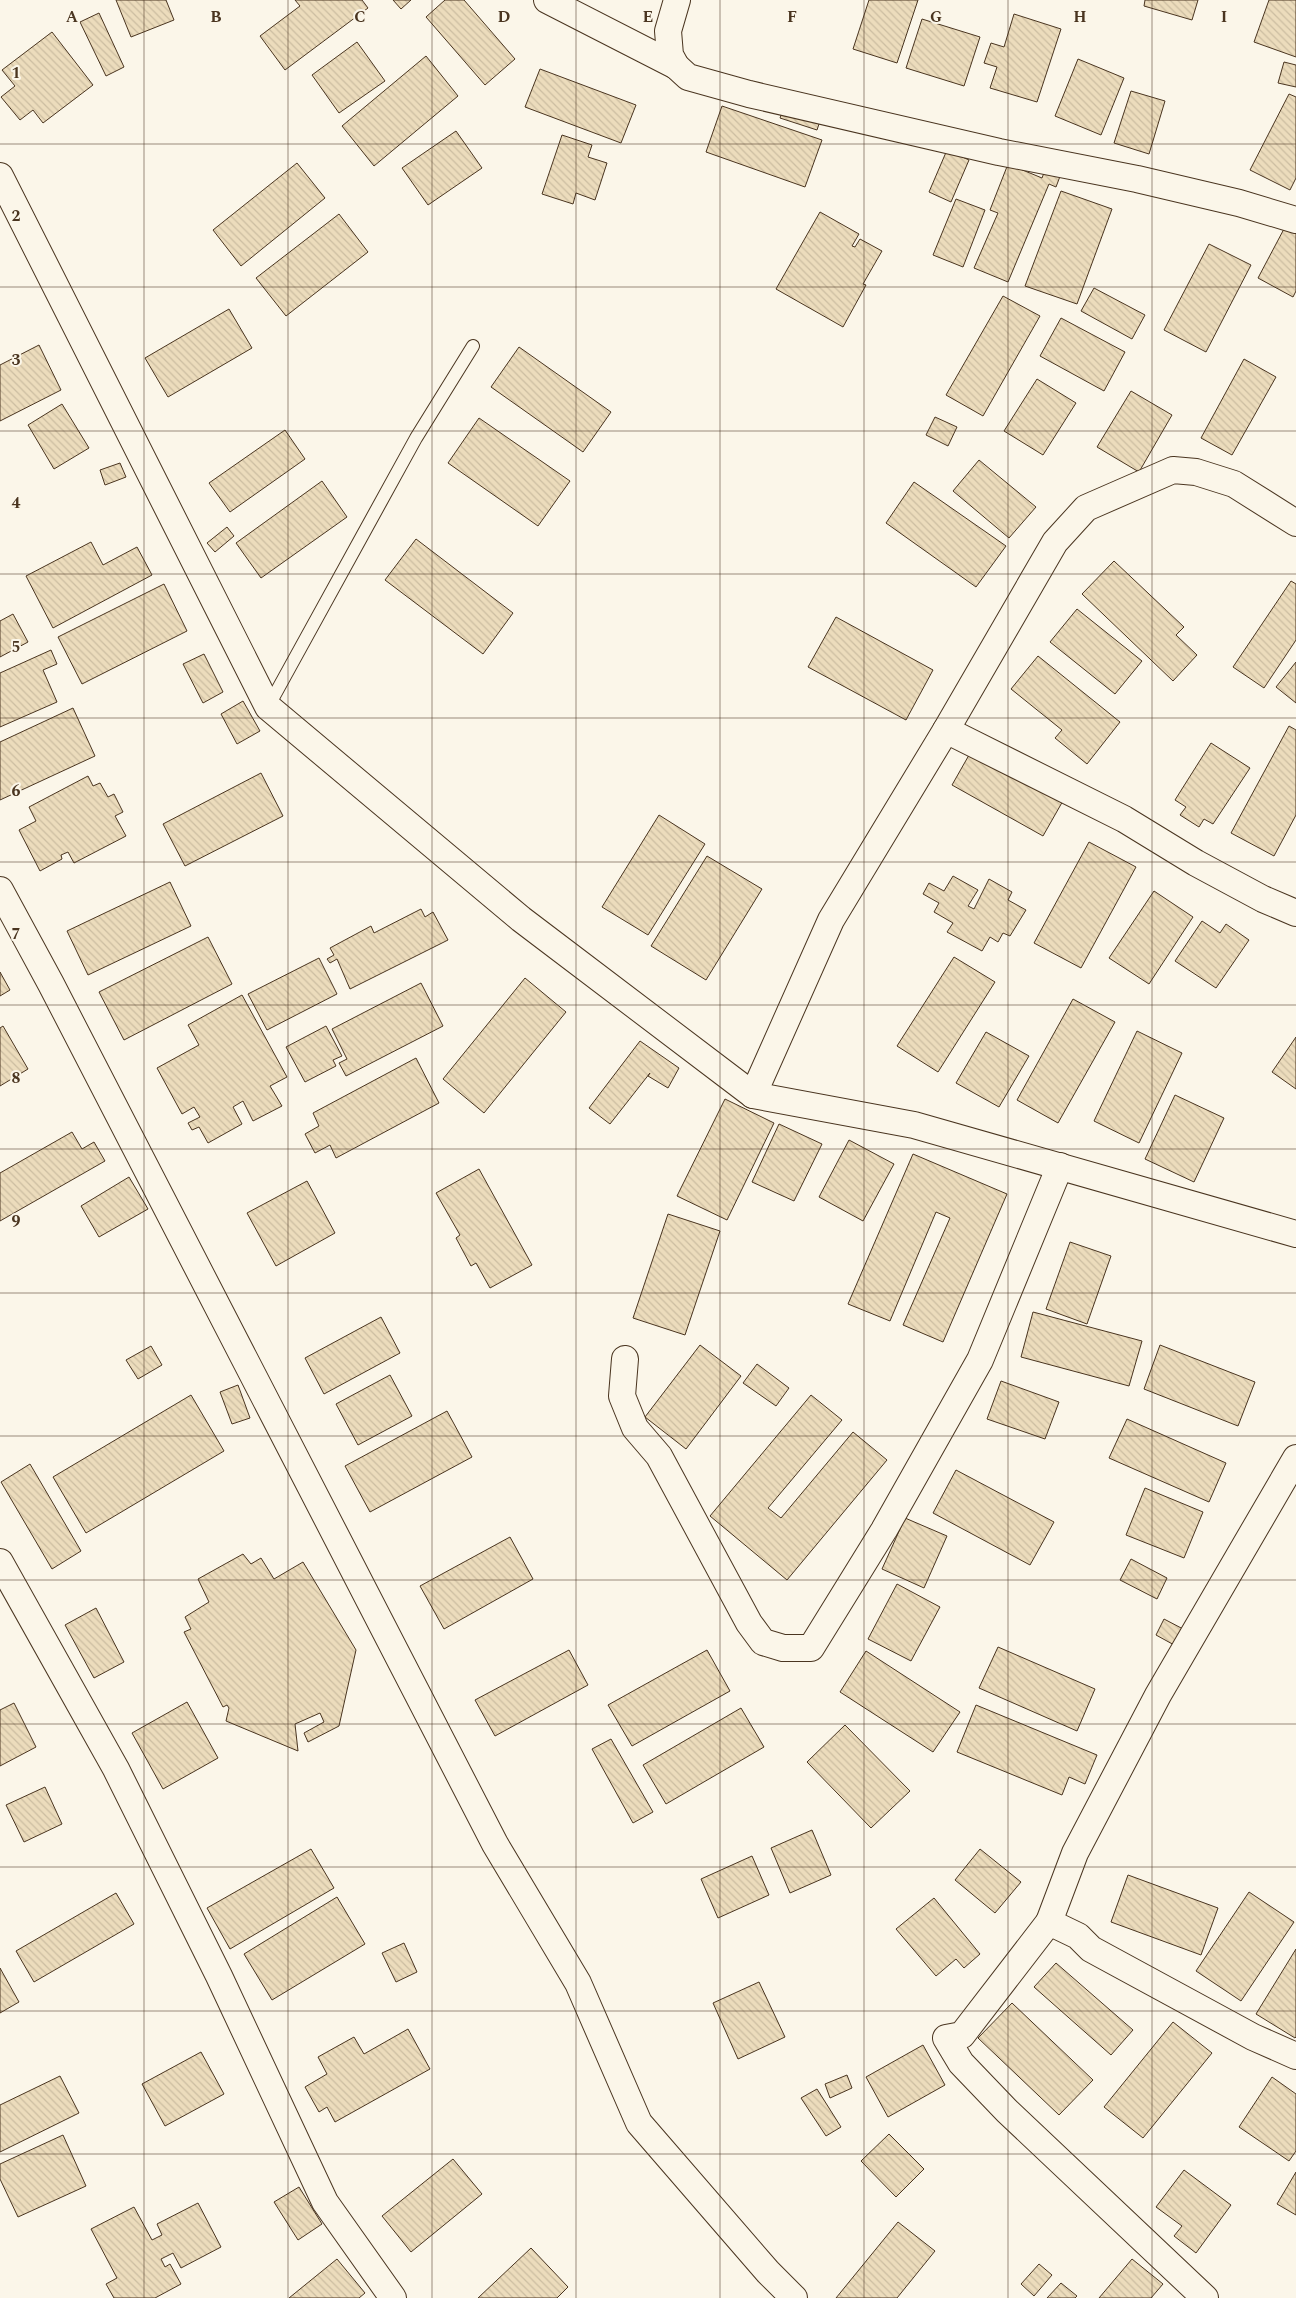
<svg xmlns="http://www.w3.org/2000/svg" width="1296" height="2298" font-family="Spectral,serif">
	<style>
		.building { fill: url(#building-back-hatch); stroke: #4a3520 }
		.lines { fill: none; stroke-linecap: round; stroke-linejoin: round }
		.lane-casing { stroke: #4a3520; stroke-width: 14 }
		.street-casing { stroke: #4a3520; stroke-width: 28 }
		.lane { stroke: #fbf6e9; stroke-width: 12 }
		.street { stroke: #fbf6e9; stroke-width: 26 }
		.grid { fill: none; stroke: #4a3520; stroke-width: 1; stroke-opacity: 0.55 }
		.grid-label { font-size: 16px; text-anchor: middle; font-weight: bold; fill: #4a3520; stroke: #fbf6e9; stroke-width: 4; stroke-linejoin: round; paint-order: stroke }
	</style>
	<defs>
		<pattern id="building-back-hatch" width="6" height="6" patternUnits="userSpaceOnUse" patternTransform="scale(1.25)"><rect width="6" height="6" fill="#ecdcbc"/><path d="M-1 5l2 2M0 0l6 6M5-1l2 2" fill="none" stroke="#ccbda1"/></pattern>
	</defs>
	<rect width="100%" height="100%" fill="#fbf6e9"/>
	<g class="building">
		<polygon points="116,0 166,0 174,20 131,37"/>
		<polygon points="295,0 362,0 368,8 285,70 260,36 300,6"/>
		<polygon points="393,0 411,0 401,9"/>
		<polygon points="445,0 464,0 515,59 485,85 426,17"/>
		<polygon points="869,0 918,0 897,63 853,49"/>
		<polygon points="1145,0 1198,0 1192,20 1144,6"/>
		<polygon points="1269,0 1296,0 1296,57 1254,42"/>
		<polygon points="99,13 124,67 106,76 80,22"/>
		<polygon points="1014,14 1061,29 1037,102 990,88 997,67 984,63 991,43 1004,47"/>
		<polygon points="922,19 980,37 964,86 906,68"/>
		<polygon points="52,32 93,85 43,123 33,110 20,120 1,97 15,86 2,70"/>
		<polygon points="357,42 385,81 339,113 312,75"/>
		<polygon points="426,56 458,96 374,166 342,126"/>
		<polygon points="1078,59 1124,78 1101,135 1055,116"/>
		<polygon points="1284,62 1296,65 1296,87 1278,83"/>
		<polygon points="540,69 636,105 621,143 525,107"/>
		<polygon points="1131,91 1165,101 1149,154 1114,143"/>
		<polygon points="1289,94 1296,97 1296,178 1290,190 1250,170"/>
		<polygon points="787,100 823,112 817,130 780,118"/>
		<polygon points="722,106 822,140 805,187 706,152"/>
		<polygon points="456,131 482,168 428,205 402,168"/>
		<polygon points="562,135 592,145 588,157 607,163 595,200 576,193 573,204 542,194"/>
		<polygon points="947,150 969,160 951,202 929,192"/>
		<polygon points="297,163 325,198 241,266 213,230"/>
		<polygon points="1008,164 1042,178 1047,165 1062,171 1056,187 1049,184 1008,282 974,268 998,213 990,210"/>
		<polygon points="1061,191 1112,209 1077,304 1025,286"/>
		<polygon points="956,199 985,210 963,267 933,255"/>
		<polygon points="820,212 859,234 852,246 855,247 860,239 882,251 863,284 866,285 843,327 776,289"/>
		<polygon points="339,214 368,252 286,316 256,278"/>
		<polygon points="1285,227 1296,233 1296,291 1293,297 1258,278"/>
		<polygon points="1209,244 1251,265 1206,352 1164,330"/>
		<polygon points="1094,288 1145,315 1132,339 1081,311"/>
		<polygon points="1003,296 1040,316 983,416 946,395"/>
		<polygon points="229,309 252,348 168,397 145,358"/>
		<polygon points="1061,318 1125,352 1104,391 1040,356"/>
		<polygon points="39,345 61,390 0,421 0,365"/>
		<polygon points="519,347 611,412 583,452 491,387"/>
		<polygon points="1244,359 1276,377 1232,455 1201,438"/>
		<polygon points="1037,379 1076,403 1043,455 1004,431"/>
		<polygon points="1131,391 1172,415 1139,472 1097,447"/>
		<polygon points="62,404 89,448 54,469 28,425"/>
		<polygon points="935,417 957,427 948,446 926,435"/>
		<polygon points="479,418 570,481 538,526 448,463"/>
		<polygon points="285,430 305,459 230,512 209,483"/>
		<polygon points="979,460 1036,507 1009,538 953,491"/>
		<polygon points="120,463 126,477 105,485 100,470"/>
		<polygon points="322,481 347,517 261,578 236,543"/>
		<polygon points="914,482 1006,546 976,587 886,523"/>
		<polygon points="227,527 234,536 215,552 207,543"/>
		<polygon points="416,539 513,613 483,654 385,580"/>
		<polygon points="91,542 103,565 137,547 152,575 53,628 26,576"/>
		<polygon points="1114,561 1184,627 1176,635 1197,655 1173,681 1082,594"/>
		<polygon points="1291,581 1296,584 1296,640 1264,688 1233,667"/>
		<polygon points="164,584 187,631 82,684 58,637"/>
		<polygon points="1077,609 1142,661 1115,694 1050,642"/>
		<polygon points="13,614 28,642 0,657 0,621"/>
		<polygon points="836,617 933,670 906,720 808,667"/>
		<polygon points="51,650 57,664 43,670 57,702 0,727 0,673"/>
		<polygon points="204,654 223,692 203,703 183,664"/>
		<polygon points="1038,656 1120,722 1087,764 1055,738 1062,730 1011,689"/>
		<polygon points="1296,662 1296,703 1276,687"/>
		<polygon points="243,701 260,731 237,744 221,714"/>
		<polygon points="73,708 95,756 0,800 0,742"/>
		<polygon points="1289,726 1296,730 1296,815 1274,856 1231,833"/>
		<polygon points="1211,743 1250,768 1213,824 1204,819 1199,827 1180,815 1186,807 1175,800"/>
		<polygon points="973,748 1064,799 1043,836 952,785"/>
		<polygon points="261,773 283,816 185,866 163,824"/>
		<polygon points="88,776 93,786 100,783 108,797 114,794 123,812 115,816 126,836 74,863 68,852 61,855 62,859 40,871 19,830 36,821 29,807"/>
		<polygon points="659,815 705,844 648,935 602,907"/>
		<polygon points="1089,842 1136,867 1081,968 1034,943"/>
		<polygon points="707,856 762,889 706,980 651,946"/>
		<polygon points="953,876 978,890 968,906 974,909 989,879 1012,892 1008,900 1026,910 1010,936 1003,933 998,942 990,937 982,951 947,932 953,923 934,912 939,903 923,894 929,883 944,891"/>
		<polygon points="170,882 191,926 88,975 67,931"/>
		<polygon points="1154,891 1193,917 1149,984 1109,958"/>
		<polygon points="421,909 425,917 433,912 448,940 350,989 337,959 330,963 327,959 334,955 330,948 371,926 374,933"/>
		<polygon points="1202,921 1220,933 1226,924 1249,940 1216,988 1175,961"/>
		<polygon points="208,937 232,984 124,1040 99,992"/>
		<polygon points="954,957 995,982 938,1072 897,1046"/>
		<polygon points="319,958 337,994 267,1030 248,994"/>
		<polygon points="0,972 10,990 0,996"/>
		<polygon points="525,978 566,1012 484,1113 443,1079"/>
		<polygon points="421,983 443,1026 346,1076 339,1063 347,1059 332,1029"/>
		<polygon points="242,995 287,1077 270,1086 282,1106 253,1121 243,1101 233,1107 242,1124 208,1143 199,1127 192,1130 188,1123 200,1117 194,1107 182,1114 157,1068 199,1045 188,1025"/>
		<polygon points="1073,999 1115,1022 1058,1123 1017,1100"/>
		<polygon points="3,1026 28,1069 0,1086 0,1028"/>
		<polygon points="326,1026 342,1056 333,1060 336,1066 305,1082 286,1047"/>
		<polygon points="1137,1031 1182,1053 1139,1143 1094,1121"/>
		<polygon points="986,1032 1029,1056 999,1107 956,1083"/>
		<polygon points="1296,1037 1296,1089 1272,1072"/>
		<polygon points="640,1041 679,1068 668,1088 648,1076 650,1073 610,1124 589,1108"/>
		<polygon points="416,1058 439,1103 336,1158 330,1145 315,1153 305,1134 319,1126 313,1113"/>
		<polygon points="1175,1095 1224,1118 1194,1182 1145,1159"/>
		<polygon points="725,1099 774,1123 727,1220 677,1196"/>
		<polygon points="779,1124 822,1144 794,1201 752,1182"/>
		<polygon points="72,1132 82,1149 94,1142 105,1161 0,1221 0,1173"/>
		<polygon points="849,1140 894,1164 863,1221 819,1197"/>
		<polygon points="913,1154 1007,1194 943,1342 903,1325 950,1218 936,1212 890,1321 848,1304"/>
		<polygon points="479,1169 532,1265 490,1288 476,1263 471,1266 456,1238 460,1235 436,1193"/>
		<polygon points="129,1177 148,1209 99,1237 81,1206"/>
		<polygon points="307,1181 335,1233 276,1266 247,1213"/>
		<polygon points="668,1214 720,1231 685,1335 633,1318"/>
		<polygon points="1070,1242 1111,1256 1087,1324 1046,1309"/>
		<polygon points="1033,1312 1142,1341 1129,1386 1021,1357"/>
		<polygon points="381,1317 400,1353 324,1394 305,1358"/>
		<polygon points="700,1345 741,1376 686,1449 645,1417"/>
		<polygon points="1160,1345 1255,1382 1238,1426 1144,1389"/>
		<polygon points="151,1346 162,1365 138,1379 126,1360"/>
		<polygon points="757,1364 789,1388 776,1406 743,1383"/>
		<polygon points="390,1375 412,1416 358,1445 336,1404"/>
		<polygon points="1001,1381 1059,1402 1045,1439 987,1419"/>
		<polygon points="238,1385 250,1418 232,1424 220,1392"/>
		<polygon points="191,1395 224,1451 86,1533 53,1477"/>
		<polygon points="811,1395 842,1420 768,1508 781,1518 853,1432 887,1460 787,1580 710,1516"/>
		<polygon points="447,1411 472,1457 370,1512 345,1466"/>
		<polygon points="1127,1419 1226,1463 1209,1502 1109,1458"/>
		<polygon points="30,1464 81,1551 52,1569 1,1482"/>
		<polygon points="956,1470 1054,1522 1030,1565 933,1513"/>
		<polygon points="1145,1488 1203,1512 1184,1558 1126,1535"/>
		<polygon points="905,1518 947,1536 924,1588 882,1569"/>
		<polygon points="510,1537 533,1579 444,1629 420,1586"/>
		<polygon points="243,1554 251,1564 261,1558 274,1579 303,1562 356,1650 339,1726 308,1742 304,1733 324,1722 320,1713 295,1724 298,1751 226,1721 229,1708 227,1705 223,1707 184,1632 191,1629 185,1617 209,1602 198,1579"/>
		<polygon points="1131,1559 1167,1578 1157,1599 1120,1580"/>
		<polygon points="897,1584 940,1607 911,1661 868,1639"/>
		<polygon points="96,1608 124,1662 94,1678 65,1625"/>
		<polygon points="1164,1619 1185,1630 1176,1646 1156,1635"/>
		<polygon points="998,1647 1095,1689 1077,1731 979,1688"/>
		<polygon points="569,1650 588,1685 495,1736 475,1700"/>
		<polygon points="707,1650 730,1691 632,1746 608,1705"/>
		<polygon points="866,1651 960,1712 933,1752 840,1692"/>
		<polygon points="187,1702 218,1758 163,1789 132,1733"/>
		<polygon points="14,1703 36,1747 0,1766 0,1710"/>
		<polygon points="976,1705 1097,1755 1085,1784 1069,1777 1062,1795 957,1752"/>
		<polygon points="741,1708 764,1747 666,1804 643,1765"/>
		<polygon points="845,1725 910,1791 871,1828 807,1762"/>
		<polygon points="611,1739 653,1812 633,1823 592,1749"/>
		<polygon points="45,1787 62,1824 24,1842 6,1805"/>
		<polygon points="812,1830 831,1875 790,1893 771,1848"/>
		<polygon points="311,1849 334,1888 230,1949 207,1908"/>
		<polygon points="980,1849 1021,1882 995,1913 955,1880"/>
		<polygon points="752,1856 769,1895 718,1918 701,1879"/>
		<polygon points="1128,1875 1218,1908 1201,1955 1111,1922"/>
		<polygon points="1249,1892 1294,1922 1241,2001 1196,1971"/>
		<polygon points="116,1893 134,1924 34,1982 16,1951"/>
		<polygon points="337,1897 365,1944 272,2000 244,1954"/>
		<polygon points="934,1898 980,1954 964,1968 956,1959 936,1976 896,1929"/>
		<polygon points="404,1943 417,1972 396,1982 382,1953"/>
		<polygon points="1296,1949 1296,2037 1295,2038 1256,2014"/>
		<polygon points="1056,1963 1133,2030 1111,2055 1034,1987"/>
		<polygon points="0,1968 19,2002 0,2013"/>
		<polygon points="759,1982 785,2037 738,2059 713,2003"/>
		<polygon points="1012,2003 1093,2080 1059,2115 978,2038"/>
		<polygon points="1173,2022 1212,2053 1143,2138 1104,2107"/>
		<polygon points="408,2029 430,2069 335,2122 327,2107 319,2112 305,2087 327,2074 318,2057 354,2037 364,2054"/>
		<polygon points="923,2045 945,2085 888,2117 866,2077"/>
		<polygon points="201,2052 224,2094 165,2126 142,2084"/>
		<polygon points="847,2075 852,2088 830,2098 825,2084"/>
		<polygon points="60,2076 79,2113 0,2152 0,2105"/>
		<polygon points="1272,2077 1296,2094 1296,2151 1289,2161 1239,2127"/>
		<polygon points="817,2089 841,2127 826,2136 801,2098"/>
		<polygon points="889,2134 924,2169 896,2197 861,2161"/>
		<polygon points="63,2135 86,2186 18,2217 0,2179 0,2164"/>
		<polygon points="453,2159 482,2194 411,2252 382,2216"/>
		<polygon points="1184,2170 1231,2205 1196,2253 1174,2236 1182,2226 1156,2207"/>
		<polygon points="1296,2172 1296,2215 1277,2204"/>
		<polygon points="299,2187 322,2224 298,2240 274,2202"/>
		<polygon points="198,2203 221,2247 181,2268 173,2253 161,2259 165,2267 170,2264 181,2284 155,2298 114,2298 106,2284 117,2278 91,2229 134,2207 152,2240 162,2235 157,2224"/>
		<polygon points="898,2222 935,2251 897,2298 836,2298"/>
		<polygon points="531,2248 568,2287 557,2298 478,2298"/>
		<polygon points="337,2259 365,2293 359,2298 289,2298"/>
		<polygon points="1132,2259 1163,2284 1151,2298 1099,2298"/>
		<polygon points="1039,2264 1052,2275 1034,2296 1021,2284"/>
		<polygon points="1061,2283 1077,2296 1075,2298 1047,2298"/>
	</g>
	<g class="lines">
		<defs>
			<polyline id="lane" points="268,707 416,438 473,346"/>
			<g id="street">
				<polyline points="547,0 676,66"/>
				<polyline points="677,0 668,31 670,55 676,66 688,77 749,94 999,152 1137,179 1239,203 1296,220"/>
				<polyline points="0,176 268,707 521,919 753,1095 914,1125 1296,1234"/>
				<polyline points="946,730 1124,819 1196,863 1263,899 1296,913"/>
				<polyline points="0,890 51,984 495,1844 578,1983 639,2123 768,2272 794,2298"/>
				<polyline points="753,1095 831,920 946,730 1055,542 1086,508 1173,470 1196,472 1234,484 1296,523"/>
				<polyline points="625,1359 622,1396 635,1428 659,1456 749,1623 763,1642 783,1648 811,1648 884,1530 980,1360 1060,1166"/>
				<polyline points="1296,1458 1158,1695 1075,1853 1049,1922 1078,1936 1091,1949 1253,2037 1296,2056"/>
				<polyline points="0,1562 116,1769 219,1976 325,2202 393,2298"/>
				<polyline points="1049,1922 962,2035 946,2038 961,2063 1007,2111 1205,2298"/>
			</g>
		</defs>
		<use href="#lane" class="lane-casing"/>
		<use href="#street" class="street-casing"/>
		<use href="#lane" class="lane"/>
		<use href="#street" class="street"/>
	</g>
	<path class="grid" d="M144,0V2298M288,0V2298M432,0V2298M576,0V2298M720,0V2298M864,0V2298M1008,0V2298M1152,0V2298M0,144H1296M0,287H1296M0,431H1296M0,574H1296M0,718H1296M0,862H1296M0,1005H1296M0,1149H1296M0,1293H1296M0,1436H1296M0,1580H1296M0,1724H1296M0,1867H1296M0,2011H1296M0,2154H1296"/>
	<g class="grid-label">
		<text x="72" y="22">A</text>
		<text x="216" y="22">B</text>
		<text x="360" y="22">C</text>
		<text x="504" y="22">D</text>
		<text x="648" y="22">E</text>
		<text x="792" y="22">F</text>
		<text x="936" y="22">G</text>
		<text x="1080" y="22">H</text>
		<text x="1224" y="22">I</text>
		<text x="16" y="78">1</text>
		<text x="16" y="221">2</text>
		<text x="16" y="365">3</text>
		<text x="16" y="508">4</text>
		<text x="16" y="652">5</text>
		<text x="16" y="796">6</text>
		<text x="16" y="939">7</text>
		<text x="16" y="1083">8</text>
		<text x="16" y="1226">9</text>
	</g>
</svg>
